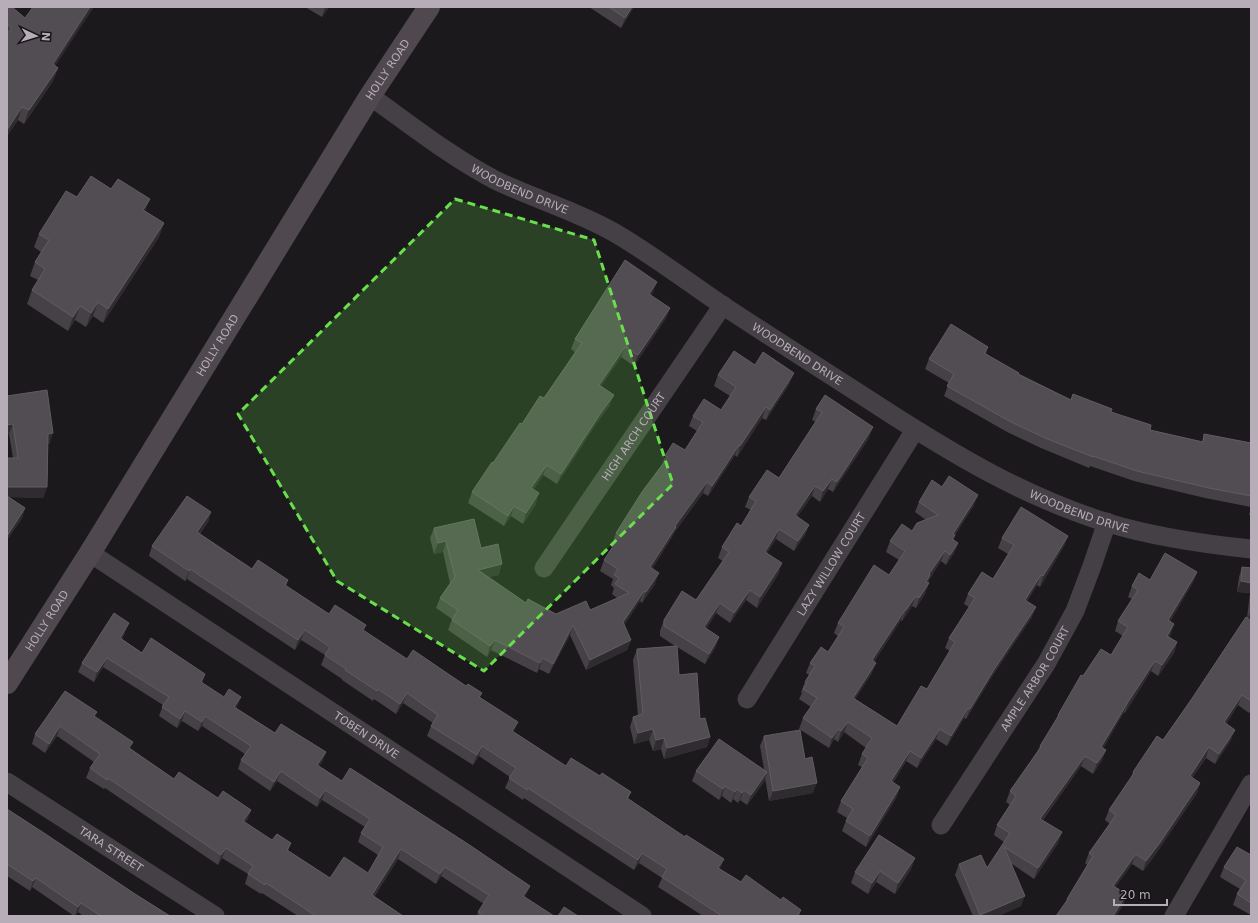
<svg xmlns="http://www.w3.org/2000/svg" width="1258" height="923" font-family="'DejaVu Sans',sans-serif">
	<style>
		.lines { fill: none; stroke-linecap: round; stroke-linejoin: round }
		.street { stroke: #454045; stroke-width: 19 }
		.secondary { stroke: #4f494f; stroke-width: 22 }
		.wall { fill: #464146 }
		.shaded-wall { fill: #2f2c2f }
		.building { fill: #524d52; stroke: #625c62 }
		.marked { fill: #6adf4e; fill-opacity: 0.2; stroke: #6adf4e; stroke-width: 3; stroke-dasharray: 8 5; stroke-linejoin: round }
		.labels { text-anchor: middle; stroke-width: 3; stroke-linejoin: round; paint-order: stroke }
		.street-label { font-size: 11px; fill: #b7adb9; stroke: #161416 }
	</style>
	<rect width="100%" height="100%" fill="#1b191b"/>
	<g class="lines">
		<g class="street">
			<path id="s1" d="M370,96C411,125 451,157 495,180C534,199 577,211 615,233C651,254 685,280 719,303C772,338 826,372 880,407C953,454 1024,497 1108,523C1154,537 1203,544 1251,549"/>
			<path id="s2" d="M90,553L642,916"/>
			<path id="s3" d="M544,568L723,305"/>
			<path id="s4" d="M747,699L915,430"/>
			<path id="s5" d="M7,782L215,916"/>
			<path id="s6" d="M941,825L1046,664L1075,611L1092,566L1107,522"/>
			<polyline points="1174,916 1251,784"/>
		</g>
		<path class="secondary" id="s7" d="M7,683L90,553L370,96L429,7"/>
	</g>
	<g class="wall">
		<polygon points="7,7 55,66 58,68 53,81 24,124 18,120 7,136"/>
		<polygon points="305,7 329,7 322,17"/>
		<polygon points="589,7 634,7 621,28"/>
		<polygon points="77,197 145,211 164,223 159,237 103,323 93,316 86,327 75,320 68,331 27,304 32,290 38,280 30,276 35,262 41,252 34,247 39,234"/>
		<polygon points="653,292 651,296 670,308 666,318 634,366 621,357 601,386 610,405 596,424 557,484 543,475 534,489 536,504 523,524 511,516 504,526 468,503 472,492 522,424 544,398 575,352 571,349 575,339"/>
		<polygon points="988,347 986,354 1019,374 1071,400 1111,412 1150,430 1202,442 1204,434 1251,443 1251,516 1249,515 1251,507 1205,498 1134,481 1090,466 1089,468 1041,448 1007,432 944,396 949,383 925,369 929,359"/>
		<polygon points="755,365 790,383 766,420 762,418 737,457 735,455 708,496 703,493 674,533 672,537 652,569 655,584 642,603 640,601 624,625 631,640 627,650 586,670 570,635 549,674 539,669 537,673 491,650 487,657 448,630 452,619 436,608 440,598 450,583 443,552 434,554 430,538 434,528 481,548 499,575 489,577 526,603 556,614 590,610 617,598 612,594 614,588 611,585 613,579 600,571 604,560 614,545 612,544 616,533 662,465 665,456 685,450 697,431 689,426 693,416 721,410 730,396 714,386 718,375"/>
		<polygon points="825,395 869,438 833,492 828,489 820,502 812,496 797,517 809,525 805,535 794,551 776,539 767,553 779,573 757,608 746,600 730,623 716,613 706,629 719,637 715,648 705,664 677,647 679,675 700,719 710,737 707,747 664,759 661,749 653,751 649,740 634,744 630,727 633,717 638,716 633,660 637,649 675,646 660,636 660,631 664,620 696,600 723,561 718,558 722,547 741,526 751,510 745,507 749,497 779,478 816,422 812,420 816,409"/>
		<polygon points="7,396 50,443 48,444 47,487 43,498 9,497 25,508 22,518 7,540 7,458 13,458 9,434 7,435"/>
		<polygon points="919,502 974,505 955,535 954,540 958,543 954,553 946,565 941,561 929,580 925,594 916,608 912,606 902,621 901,620 874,662 872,673 855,699 897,726 927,689 950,651 945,648 949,638 969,607 964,604 968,594 993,579 1008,554 998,548 1002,538 1068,536 1064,546 1040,587 1037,585 1027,601 1032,617 991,678 966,719 964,718 947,746 936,739 917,768 906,761 893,783 900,787 896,798 866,847 842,831 847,818 837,812 841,801 862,767 858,765 862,754 866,748 844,732 838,742 834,739 829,748 799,729 803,718 811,707 799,699 802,693 801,692 805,682 809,675 806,673 810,663 828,652 838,636 834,633 838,623 889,575 899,560 886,552 890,541 912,531 926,520 915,512"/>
		<polygon points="211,512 208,522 200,534 252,569 288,580 286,586 329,614 364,631 407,659 466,686 482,693 480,697 514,732 566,766 600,776 631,792 628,799 720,869 741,882 781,900 801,910 799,916 703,916 658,887 662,878 639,863 634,870 524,798 523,800 505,788 510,777 479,756 473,765 427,736 431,726 433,723 403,703 396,714 374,699 373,701 342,680 342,679 321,665 325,655 301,640 295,650 187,579 185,581 149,556 152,546"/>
		<polygon points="1242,567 1251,568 1251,710 1249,713 1238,705 1226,724 1231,740 1215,764 1206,758 1192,778 1200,783 1197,793 1155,855 1143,871 1132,864 1115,887 1127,894 1123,905 1116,916 1056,916 1065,904 1067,899 1087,865 1085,863 1089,853 1110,824 1105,820 1109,810 1131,778 1133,772 1163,740 1191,700 1247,618 1250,593 1237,592 1239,577"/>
		<polygon points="1197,572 1193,582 1170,621 1171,634 1169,637 1177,642 1174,653 1158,676 1151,671 1125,713 1124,712 1103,748 1106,750 1102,760 1093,774 1081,766 1043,820 1062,832 1058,843 1034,879 1012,864 1021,906 998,916 973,916 955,875 959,864 987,868 1004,842 994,835 997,825 1010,805 1006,802 1010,791 1037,752 1040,746 1056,720 1058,715 1083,676 1111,655 1123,636 1115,631 1118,621 1132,599 1128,597 1132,586 1150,580"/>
		<polygon points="125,633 122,639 142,653 205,674 202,683 237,707 236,708 275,733 326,752 322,762 319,766 342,781 530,886 525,897 554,916 477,916 478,912 484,904 441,876 436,884 398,859 374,897 403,916 298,916 262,893 261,894 245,884 248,874 222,858 218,865 105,788 104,789 86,778 90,768 94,762 57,736 45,753 32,744 35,734 65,691 95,717 131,749 174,779 218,798 251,810 247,820 245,823 272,840 291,843 288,851 330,878 368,873 378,855 358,842 361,833 365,827 322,800 317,807 277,781 270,791 238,769 241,760 245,754 202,726 198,731 182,721 177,728 159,716 163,705 103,667 94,682 78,672 82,663"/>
		<polygon points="764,736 805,759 813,793 769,801 765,778 764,782 747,805 740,800 738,803 733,799 731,803 722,796 719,800 692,781 696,771 764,769 760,746"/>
		<polygon points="7,809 135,894 170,916 83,916 78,912 75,916 74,916 32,887 30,891 7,876"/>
		<polygon points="1251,855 1251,915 1233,905 1237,894 1240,889 1220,877 1224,867"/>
		<polygon points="915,858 911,869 895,894 876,882 868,894 851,883 855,872"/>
	</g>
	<g class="shaded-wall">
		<polygon points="90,7 94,7 48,77 53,64"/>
		<polygon points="325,7 329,7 322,17"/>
		<polygon points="632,7 634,7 621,28 625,18"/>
		<polygon points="58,68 53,81 24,124 29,110"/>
		<polygon points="22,107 18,120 7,136 7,130"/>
		<polygon points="150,199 145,212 143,210"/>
		<polygon points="164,223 159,237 103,323 108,309"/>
		<polygon points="657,282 653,292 645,305 649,294"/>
		<polygon points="98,302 93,316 86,327 91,313"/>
		<polygon points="80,306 75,320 68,331 73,317"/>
		<polygon points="670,308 666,318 634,366 638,355"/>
		<polygon points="625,347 621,357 595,395 599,385"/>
		<polygon points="794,373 790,383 766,420 770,410"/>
		<polygon points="614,395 610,405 596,424 557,484 561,474 600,414"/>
		<polygon points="766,407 762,418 737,457 740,446"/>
		<polygon points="13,424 9,434 7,435 7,425"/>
		<polygon points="873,427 869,438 833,492 837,482"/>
		<polygon points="53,433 50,443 44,444 48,434"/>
		<polygon points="739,445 735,455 708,496 712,486"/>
		<polygon points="547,465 543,475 528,498 531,488"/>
		<polygon points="832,479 828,489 820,502 823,491"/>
		<polygon points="707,482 703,493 674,533 672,537 646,578 650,567 675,526"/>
		<polygon points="815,486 812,496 791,526 795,515"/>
		<polygon points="7,487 47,487 43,498 7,497"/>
		<polygon points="539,493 536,504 523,524 526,513"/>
		<polygon points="978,495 974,505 954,537 955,535 952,545 953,534"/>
		<polygon points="514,506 511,516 504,526 508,516"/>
		<polygon points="25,508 22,518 7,540 7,536"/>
		<polygon points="211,512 208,522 194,542 197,532"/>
		<polygon points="809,525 805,535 794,551 798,541"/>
		<polygon points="779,529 776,539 761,562 765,552"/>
		<polygon points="1068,536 1064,546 1040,587 1043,576"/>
		<polygon points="446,541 443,552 434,554 438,543"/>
		<polygon points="958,543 954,553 946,565 950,555"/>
		<polygon points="945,551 941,561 929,580 926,586 926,582 929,574"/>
		<polygon points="782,563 779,573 757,608 760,597"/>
		<polygon points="502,564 499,575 474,580 478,570"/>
		<polygon points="190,569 187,579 185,581 189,571"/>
		<polygon points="1197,572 1193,582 1165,631 1168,620"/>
		<polygon points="659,573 655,584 642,603 646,592"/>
		<polygon points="1041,575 1037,585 1021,610 1025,600"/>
		<polygon points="1241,581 1251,583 1251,589 1250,593 1237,592"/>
		<polygon points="929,583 925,594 916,608 919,598"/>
		<polygon points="750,590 746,600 730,623 734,613"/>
		<polygon points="644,591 640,601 619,633 623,622"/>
		<polygon points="916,596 912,606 902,621 906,610"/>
		<polygon points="720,603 716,613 700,638 704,627"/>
		<polygon points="1036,607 1032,617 991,678 966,719 970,709 995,668"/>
		<polygon points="905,610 901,620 868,671 872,660"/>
		<polygon points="1250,613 1251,613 1251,624 1246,623"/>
		<polygon points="129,623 125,633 116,647 120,638"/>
		<polygon points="1174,624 1171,634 1163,646 1167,636"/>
		<polygon points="573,625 570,635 549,674 553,664"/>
		<polygon points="305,630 301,640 295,650 298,640"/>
		<polygon points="719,637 715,648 705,664 709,654"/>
		<polygon points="495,640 491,650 487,657 490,646"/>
		<polygon points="631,640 627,650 586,670 590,660"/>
		<polygon points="1177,642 1174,653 1158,676 1162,665"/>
		<polygon points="107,658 103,667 94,682 97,672"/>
		<polygon points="543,658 539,669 537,673 540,663"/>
		<polygon points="1155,661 1151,671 1125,713 1128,702"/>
		<polygon points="876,663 872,673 849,708 853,698"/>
		<polygon points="205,674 202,684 201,682"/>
		<polygon points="407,693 403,703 396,714 400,704"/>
		<polygon points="1242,695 1238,705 1220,733 1224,722"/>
		<polygon points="241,697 237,707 231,717 234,707"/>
		<polygon points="1128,702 1124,712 1098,758 1101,747"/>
		<polygon points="968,708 964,718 947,746 951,736"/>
		<polygon points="185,711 182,721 177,728 180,719"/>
		<polygon points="205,716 202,726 198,731 202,722"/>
		<polygon points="518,722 514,732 512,731"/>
		<polygon points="848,722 844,732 838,742 841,731"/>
		<polygon points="60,726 57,736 45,753 49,744"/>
		<polygon points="653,729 649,740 634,744 638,733"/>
		<polygon points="838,729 834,739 829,748 832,738"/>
		<polygon points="940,729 936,739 917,768 921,758"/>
		<polygon points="1235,730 1231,740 1215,764 1219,754"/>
		<polygon points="710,737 707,747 664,759 667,748"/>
		<polygon points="664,738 661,749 653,751 656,740"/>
		<polygon points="482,746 479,756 473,765 477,755"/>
		<polygon points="1209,747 1206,758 1186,786 1190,776"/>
		<polygon points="1106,750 1102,760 1093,774 1097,763"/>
		<polygon points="910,751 906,761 887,792 891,781"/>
		<polygon points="326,752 322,762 314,775 317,765"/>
		<polygon points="1085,756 1081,766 1036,829 1040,819"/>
		<polygon points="281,771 277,781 270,791 274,782"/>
		<polygon points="767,772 764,782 747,805 751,795"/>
		<polygon points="817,783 813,793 769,801 773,791"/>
		<polygon points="1200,783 1197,793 1155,855 1143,871 1146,861"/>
		<polygon points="725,786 722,796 719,800 723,789"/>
		<polygon points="900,787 896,798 866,847 870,836"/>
		<polygon points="737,789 733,799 731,803 735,792"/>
		<polygon points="325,790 322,800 317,807 320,798"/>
		<polygon points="744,790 740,800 738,803 742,793"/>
		<polygon points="251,810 247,820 240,831 243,821"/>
		<polygon points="1062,832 1058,843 1034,879 1038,868"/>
		<polygon points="226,848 222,858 218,865 221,855"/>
		<polygon points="401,849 398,859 368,905 372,895"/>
		<polygon points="642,853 639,863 634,870 638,860"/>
		<polygon points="1136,854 1132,864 1109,896 1113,886"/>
		<polygon points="915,858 911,869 895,894 898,883"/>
		<polygon points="724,859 720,869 718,868"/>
		<polygon points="445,867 441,876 436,884 440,874"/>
		<polygon points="880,871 876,882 868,894 872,883"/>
		<polygon points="36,878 32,887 30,891 33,881"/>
		<polygon points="530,886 526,895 519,905 523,896"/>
		<polygon points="1127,894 1123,905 1116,916 1113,916"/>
		<polygon points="1025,896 1021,906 998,916 980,916 980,915"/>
		<polygon points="81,903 78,912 75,916 78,907"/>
	</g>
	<g class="building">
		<polygon points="7,7 12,7 25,18 33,7 90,7 53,64 58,68 29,110 22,107 7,130 7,34 12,28 7,24"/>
		<polygon points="609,7 632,7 625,18"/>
		<polygon points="91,176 111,189 118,179 150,199 143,210 164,223 108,309 98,302 91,313 80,306 73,317 32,290 45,269 35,262 49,240 39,234 66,191 77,197"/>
		<polygon points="625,260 657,282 649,294 670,308 638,355 625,347 599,385 614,395 600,414 561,474 547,465 531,488 539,493 526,513 514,506 508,516 472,492 492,462 493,463 520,423 522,424 540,396 544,398 582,343 575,339"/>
		<polygon points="951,324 988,347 984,353 1019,373 1018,374 1071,400 1073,394 1112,409 1111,412 1151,425 1150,430 1203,442 1204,434 1251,443 1251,496 1209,488 1137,471 1093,456 1093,457 1045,438 1011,422 947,386 954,374 929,359"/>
		<polygon points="734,351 755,365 763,352 794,373 770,410 766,407 740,446 739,445 712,486 707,482 675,526 676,527 650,567 659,573 646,592 644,591 623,622 631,640 590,660 573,625 553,664 543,658 540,663 495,640 490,646 452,620 458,610 440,598 455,577 446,541 438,543 434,528 474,519 481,548 498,544 502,564 478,570 526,603 528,599 556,614 586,601 590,610 629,593 615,584 619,578 614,575 618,569 604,560 620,536 616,533 642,492 668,457 665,456 673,443 685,450 703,422 693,416 704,399 721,410 736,387 718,375"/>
		<polygon points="47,390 53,433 48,434 47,487 7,487 7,458 18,458 13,424 7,425 7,396"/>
		<polygon points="825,395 873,427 837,482 832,479 823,491 815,486 795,515 809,525 798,541 779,529 765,552 782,563 760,597 750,590 734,613 720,603 704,627 719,637 709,654 664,626 664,620 682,591 696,600 729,552 722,547 737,523 741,526 756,501 749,497 767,470 779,478 822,412 816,409"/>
		<polygon points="949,476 978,495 953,534 955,535 952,539 958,543 950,555 945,551 929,574 930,575 926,582 929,583 919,598 916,596 906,610 905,610 872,660 876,663 853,698 897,726 921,686 927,689 955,642 949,638 975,598 968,594 982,572 993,579 1014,545 1002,538 1021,507 1068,536 1043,576 1041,575 1025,600 1036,607 995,668 970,709 968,708 951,736 940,729 921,758 910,751 891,781 900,787 870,836 846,821 853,809 841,801 868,758 862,754 872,738 848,722 841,731 838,729 832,738 803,718 817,698 803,689 807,683 805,682 815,666 810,663 821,647 828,652 844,627 838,623 874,565 889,575 905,551 890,541 902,524 912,531 917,523 938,515 919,502 932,480 942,487"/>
		<polygon points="7,496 25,508 7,536"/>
		<polygon points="187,496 211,512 197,532 252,569 258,560 288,580 285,585 329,614 335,605 366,625 363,630 407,659 413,650 466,686 468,684 482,693 479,697 518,722 512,731 566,766 571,758 600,776 602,773 631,792 627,798 685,837 686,835 724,859 718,868 741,882 746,875 781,900 783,897 801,910 797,916 722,916 662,877 667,869 642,853 638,860 528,788 527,790 509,778 516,768 482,746 477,755 431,726 438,715 407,693 400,704 378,689 377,691 345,670 346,669 325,655 330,647 305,630 298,640 190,569 189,571 152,546"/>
		<polygon points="1165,553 1197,572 1168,620 1174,624 1167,636 1177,642 1162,665 1155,661 1128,702 1101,747 1106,750 1097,763 1085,756 1040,819 1062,832 1038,868 1004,847 1025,896 980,915 959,864 981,855 987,868 1010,833 997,825 1016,796 1010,791 1041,747 1040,746 1059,715 1058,715 1081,675 1083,676 1101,649 1111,655 1128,627 1118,621 1138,590 1132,586 1139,573 1150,580"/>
		<polygon points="1242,567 1251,568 1251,583 1241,581"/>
		<polygon points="114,613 129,623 120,638 142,653 151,638 205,674 201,682 224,697 229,689 241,697 234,707 275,733 281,724 326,752 317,765 342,781 350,768 468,844 530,886 523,896 554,916 484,916 478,912 489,895 445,867 440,874 401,849 372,895 403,916 316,916 266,883 265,885 248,874 253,866 226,848 221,855 108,778 107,780 90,768 100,754 60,726 49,744 35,734 65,691 97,712 94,716 133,742 129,748 174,779 179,772 218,798 223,791 251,810 243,821 272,840 277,834 291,843 287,850 330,878 344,857 368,873 383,847 361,833 370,819 325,790 320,798 281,771 274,782 241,760 251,746 205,716 202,722 185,711 180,719 162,707 169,697 107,658 97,672 82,663"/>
		<polygon points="1246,617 1251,621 1251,701 1242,695 1224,722 1235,730 1219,754 1209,747 1190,776 1200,783 1159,844 1146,861 1136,854 1113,886 1127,894 1113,916 1056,916 1068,899 1067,899 1093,856 1089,853 1116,815 1109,810 1134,773 1133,772 1157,736 1163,740 1191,700"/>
		<polygon points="677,646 679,675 697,673 700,719 705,718 710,737 667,748 664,738 656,740 653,729 638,733 633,717 643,714 637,649"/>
		<polygon points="800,730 805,759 812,757 817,783 773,791 764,736"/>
		<polygon points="719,739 767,772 751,795 744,790 742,793 737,789 735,792 725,786 723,789 696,771"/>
		<polygon points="7,809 44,833 135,894 170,916 101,916 81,903 78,907 36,878 33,881 7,864"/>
		<polygon points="879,835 915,858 898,883 880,871 872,883 855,872"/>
		<polygon points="1237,847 1251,855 1251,903 1237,894 1246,880 1224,867"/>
		<polygon points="564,907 578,916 558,916"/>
	</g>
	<path class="marked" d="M455,199L594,240L673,484L484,671L337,581L238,414Z"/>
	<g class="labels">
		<g class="street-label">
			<text dy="4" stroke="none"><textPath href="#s7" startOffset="722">HOLLY ROAD</textPath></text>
			<text dy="4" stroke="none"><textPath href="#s1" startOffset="177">WOODBEND DRIVE</textPath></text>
			<text dy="4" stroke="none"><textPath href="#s7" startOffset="398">HOLLY ROAD</textPath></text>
			<text dy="4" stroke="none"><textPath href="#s1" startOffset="501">WOODBEND DRIVE</textPath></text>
			<text dy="4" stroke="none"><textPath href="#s3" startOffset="159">HIGH ARCH COURT</textPath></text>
			<text dy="4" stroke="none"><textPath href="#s1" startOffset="825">WOODBEND DRIVE</textPath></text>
			<text dy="4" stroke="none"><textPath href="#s4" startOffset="159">LAZY WILLOW COURT</textPath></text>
			<text dy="4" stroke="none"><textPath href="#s7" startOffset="74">HOLLY ROAD</textPath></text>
			<text dy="4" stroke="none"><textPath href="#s6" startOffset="174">AMPLE ARBOR COURT</textPath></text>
			<text dy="4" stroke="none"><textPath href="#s2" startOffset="331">TOBEN DRIVE</textPath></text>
			<text dy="4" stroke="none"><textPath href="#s5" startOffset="124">TARA STREET</textPath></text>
		</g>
	</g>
	<rect width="1258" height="923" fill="none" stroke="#b7adb9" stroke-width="16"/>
	<g transform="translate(36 36) rotate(94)" stroke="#161416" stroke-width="3" paint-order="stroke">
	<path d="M0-3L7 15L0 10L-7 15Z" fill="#b7adb9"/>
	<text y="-6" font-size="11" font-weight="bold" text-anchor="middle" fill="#b7adb9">N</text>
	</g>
	<path d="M1114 899v6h53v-6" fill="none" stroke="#b7adb9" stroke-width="2"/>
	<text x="1120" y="899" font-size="12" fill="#b7adb9" stroke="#161416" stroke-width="3" paint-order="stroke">20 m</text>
</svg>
